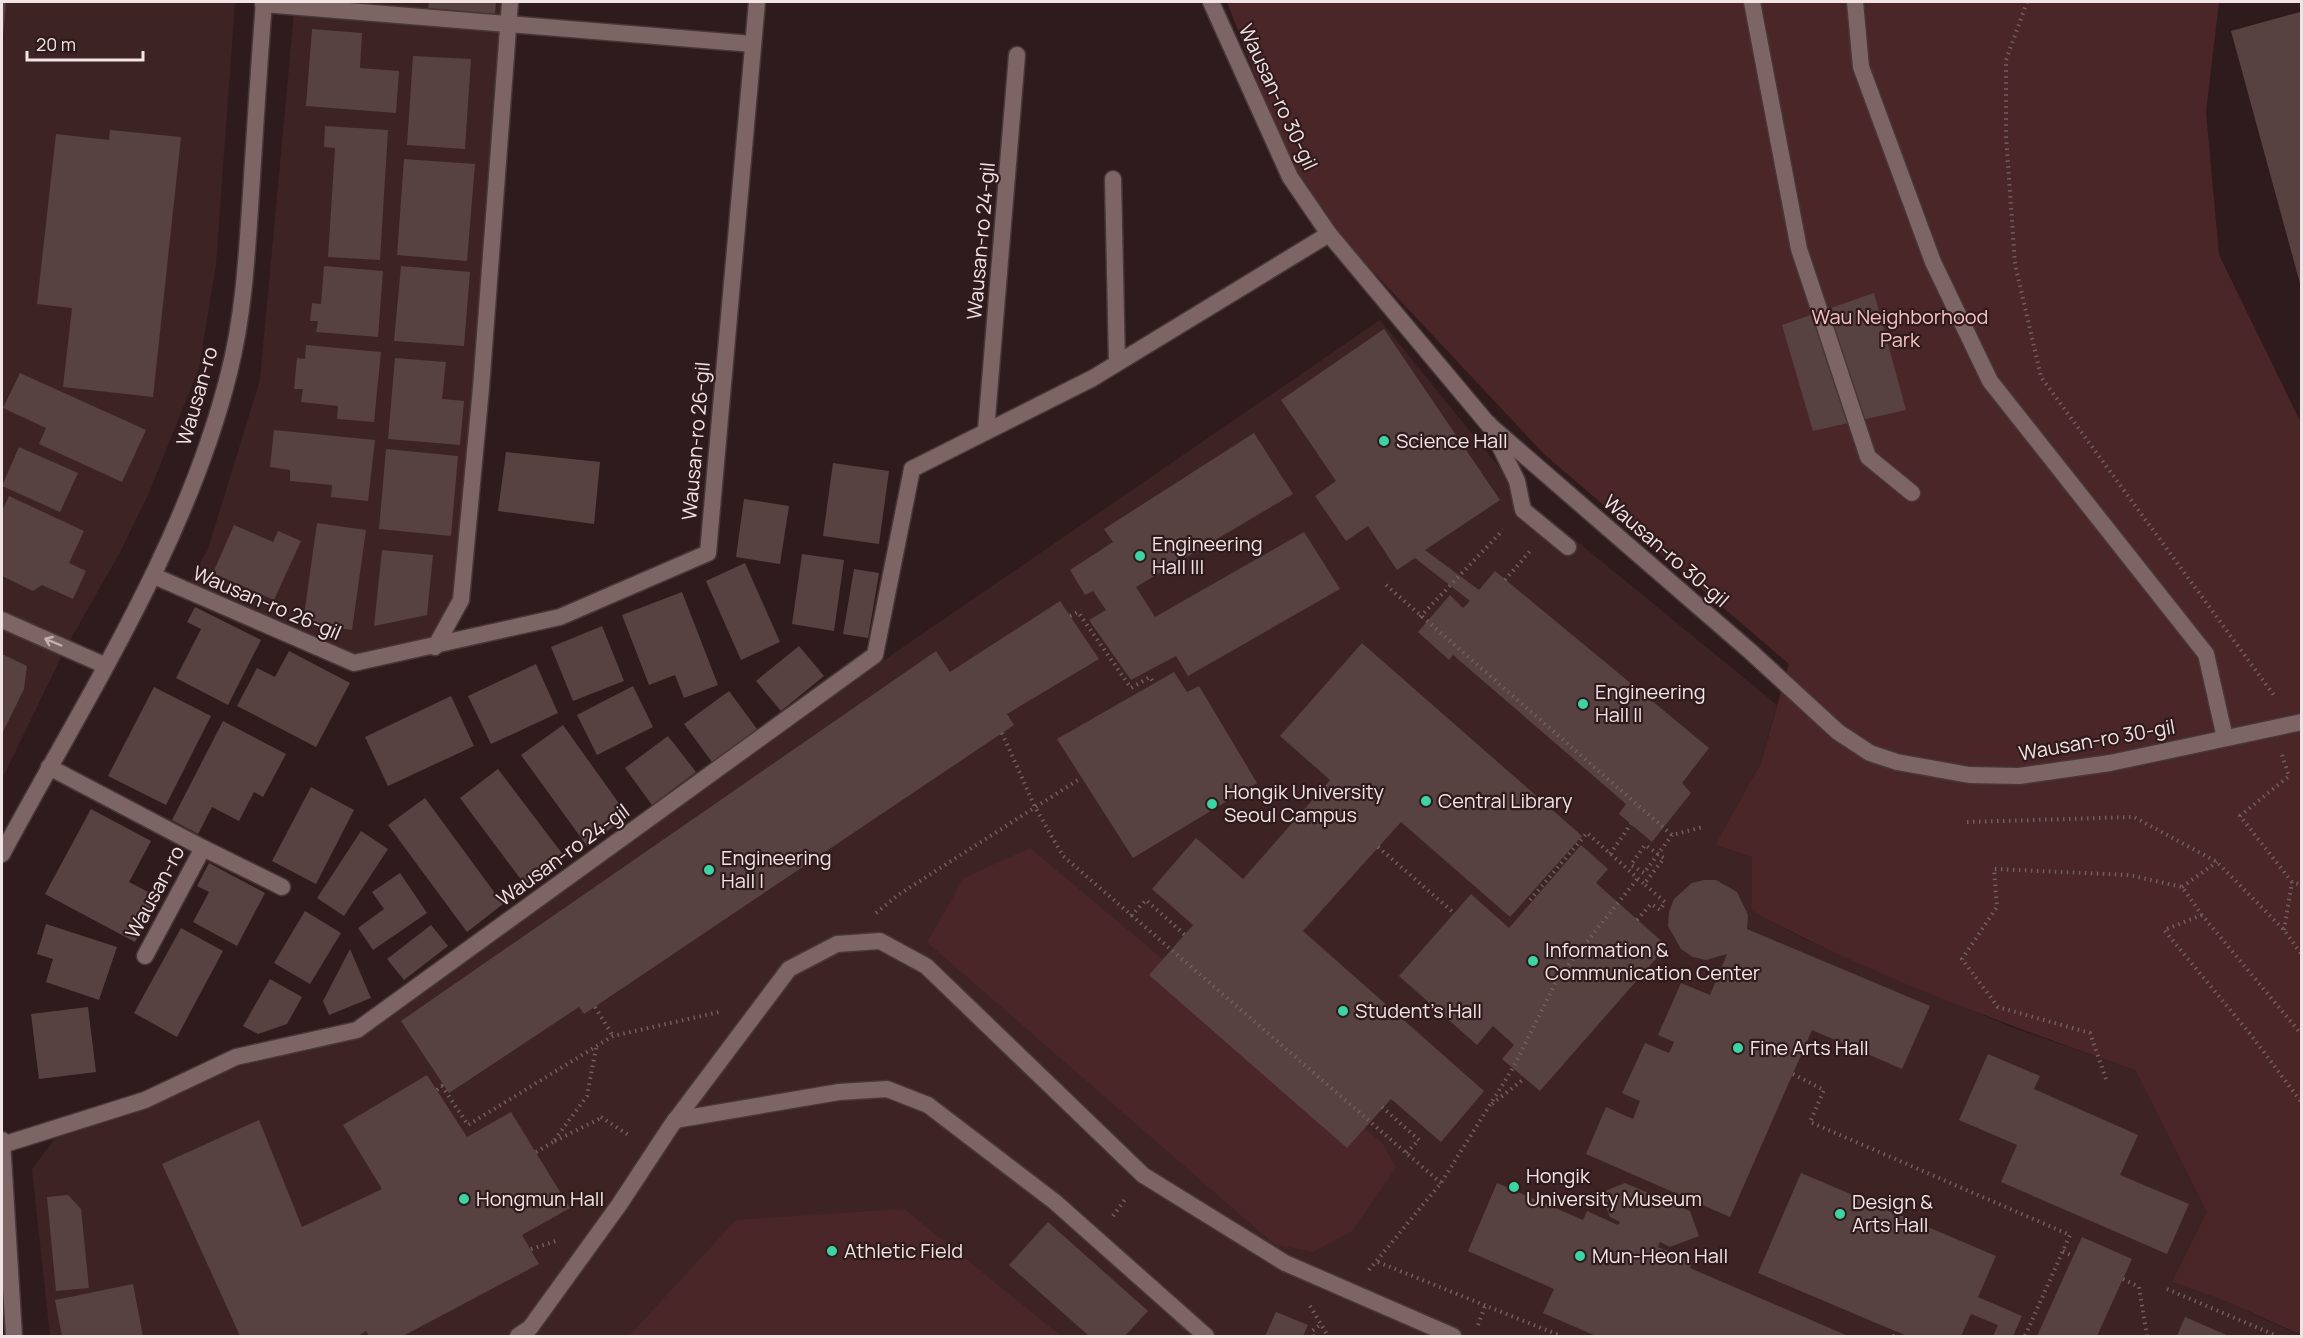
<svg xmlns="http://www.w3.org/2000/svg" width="2303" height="1338" font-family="Manrope,sans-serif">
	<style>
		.built { fill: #3e2325 }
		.green { fill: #4b2628 }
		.building { fill: #584141 }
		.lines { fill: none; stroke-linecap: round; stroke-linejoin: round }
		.service-casing { stroke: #473738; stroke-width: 19 }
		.minor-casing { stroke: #473738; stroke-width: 19 }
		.tertiary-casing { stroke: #473738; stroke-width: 19 }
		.path { stroke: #715e5f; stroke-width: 4; stroke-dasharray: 1.5 4.5; stroke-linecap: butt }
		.service { stroke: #7d6465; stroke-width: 16 }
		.minor { stroke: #7d6465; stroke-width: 16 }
		.tertiary { stroke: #7d6465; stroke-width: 16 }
		.oneway { stroke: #c3b0b1 }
		.poi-dot { fill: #3cd4a4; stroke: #301b1c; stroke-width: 2 }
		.labels { text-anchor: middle; stroke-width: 4.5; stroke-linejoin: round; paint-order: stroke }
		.street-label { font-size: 20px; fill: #f2e3e4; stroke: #301b1c }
		.park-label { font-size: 20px; fill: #f7c1c2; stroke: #301b1c }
		.poi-label { font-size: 20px; fill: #f2e3e4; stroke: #301b1c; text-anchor: start }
	</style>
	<rect width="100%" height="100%" fill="#301b1c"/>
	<g class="built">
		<polygon points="2,2 235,2 216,264 199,368 148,495 119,554 66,647 2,779"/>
		<polygon points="295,2 510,2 461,600 435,647 354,663 185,591 208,549 260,380"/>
		<polygon points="1380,320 1524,498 1777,705 1761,763 1715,845 1752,857 1752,911 1802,938 2011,1027 2135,1070 2207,1212 2172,1282 2228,1302 2301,1336 50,1336 32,1169 60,1132 146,1106 240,1066 365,1036 883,661"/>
	</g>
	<g class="green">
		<path d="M1227,2H2219L2206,112L2219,255L2301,423V1335L2228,1302L2172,1282L2207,1212L2135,1070C2005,1024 1873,976 1752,911V857L1715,845L1761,763L1789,664L1544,454L1335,231L1293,174Z"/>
		<polygon points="1030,848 1383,1144 1396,1168 1352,1231 1313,1252 1274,1244 927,942 964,878"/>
		<polygon points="904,1209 1061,1336 629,1336 736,1220"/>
	</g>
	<g class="building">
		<polygon points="2,2 6,2 3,37 2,37"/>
		<polygon points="429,2 496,2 495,14 428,8"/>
		<polygon points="2300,12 2302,17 2301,287 2231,31"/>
		<polygon points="312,29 362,33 360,68 399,71 396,113 306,106"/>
		<polygon points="413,56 471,59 465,149 407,145"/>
		<polygon points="325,126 388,130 380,260 328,257 335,148 324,147"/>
		<polygon points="110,130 181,137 153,397 63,387 72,308 37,304 56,134 109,140"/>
		<polygon points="404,159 475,164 467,261 397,255"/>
		<polygon points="324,266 383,271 378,337 316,332 318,321 310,321 312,303 321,304"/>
		<polygon points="401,266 470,272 464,346 394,341"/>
		<polygon points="1874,293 1906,410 1813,431 1782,325"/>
		<polygon points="1384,329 1500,500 1425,550 1479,590 1495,571 1709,748 1682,783 1691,793 1652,842 1619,814 1626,804 1453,655 1449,660 1418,632 1450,595 1463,608 1470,601 1415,558 1397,570 1368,526 1346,541 1315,496 1336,481 1281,400"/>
		<polygon points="306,345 381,352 374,422 337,419 338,406 301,402 303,389 294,389 297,358 305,359"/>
		<polygon points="395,358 446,362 442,399 464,401 460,445 388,439"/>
		<polygon points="20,373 146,430 122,482 39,444 46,428 3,408"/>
		<polygon points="274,430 375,440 368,501 331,497 332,485 290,481 290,470 270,467"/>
		<polygon points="1254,433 1293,494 1136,587 1155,617 1304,532 1340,589 1188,676 1176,656 1131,680 1089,620 1106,610 1093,591 1085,595 1070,570 1113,542 1104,529"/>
		<polygon points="19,447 78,473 60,512 2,486"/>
		<polygon points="386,449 458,456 451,536 379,529"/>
		<polygon points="506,452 600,462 594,524 498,511"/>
		<polygon points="833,463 889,471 879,544 823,536"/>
		<polygon points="9,496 84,531 69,563 86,571 73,599 42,585 33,591 2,576 2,511"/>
		<polygon points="744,499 789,506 780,564 736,557"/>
		<polygon points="317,523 366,530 352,630 303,623"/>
		<polygon points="234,525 273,542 278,531 301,541 274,600 213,573"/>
		<polygon points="382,550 433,555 427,615 374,626"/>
		<polygon points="802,554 844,560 834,631 792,624"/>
		<polygon points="745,563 780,642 741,660 706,581"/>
		<polygon points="854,569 879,573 868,638 843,634"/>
		<polygon points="682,592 718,685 684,698 675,675 649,685 622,615"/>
		<polygon points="1060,601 1099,659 1007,714 1014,725 584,1014 579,1007 449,1093 401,1021 936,651 950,672"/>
		<polygon points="195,607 261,640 228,705 176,678 201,629 187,622"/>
		<polygon points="602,626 624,681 573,701 551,647"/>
		<polygon points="1362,643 1582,836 1510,917 1401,822 1303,931 1484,1091 1441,1142 1391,1099 1347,1148 1149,975 1193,925 1152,889 1196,838 1243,879 1330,780 1280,736"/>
		<polygon points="799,646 824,676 781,711 756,681"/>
		<polygon points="289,651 350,683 316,747 237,706 257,668 275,677"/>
		<polygon points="2,654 27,666 24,689 2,734"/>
		<polygon points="536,664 558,713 491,744 468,696"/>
		<polygon points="1174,672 1187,692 1199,686 1257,783 1133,858 1057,739"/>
		<polygon points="633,686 653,727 597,755 577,715"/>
		<polygon points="154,687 211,716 166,805 108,776"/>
		<polygon points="729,691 757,729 712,762 684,724"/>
		<polygon points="451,696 474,746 388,786 365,737"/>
		<polygon points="223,721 286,754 263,797 254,792 239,821 212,807 198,834 172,820"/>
		<polygon points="563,725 628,816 587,846 521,755"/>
		<polygon points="668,736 696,772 652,805 625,768"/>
		<polygon points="498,769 564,856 525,885 460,798"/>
		<polygon points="311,787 354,810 316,884 272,861"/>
		<polygon points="425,798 503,904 467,932 388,825"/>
		<polygon points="91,809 151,841 129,882 158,897 135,942 45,894"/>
		<polygon points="361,831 388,849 344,916 317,898"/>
		<polygon points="1581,845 1608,869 1596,883 1667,946 1540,1091 1502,1059 1514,1045 1493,1026 1477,1045 1399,976 1471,894 1509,928"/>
		<polygon points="209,863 265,893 237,946 193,922 209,892 197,886"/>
		<polygon points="400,873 427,913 373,950 358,928 384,909 372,892"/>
		<polygon points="1704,880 1716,880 1737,892 1748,915 1747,929 1930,1006 1902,1069 1812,1030 1730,1217 1586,1154 1606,1107 1633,1119 1640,1101 1622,1093 1645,1043 1669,1053 1674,1042 1658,1035 1681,983 1710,995 1727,954 1706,960 1693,957 1681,949 1668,926 1669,912 1674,899 1692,883"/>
		<polygon points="305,911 341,933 310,984 274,963"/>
		<polygon points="46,924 117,947 99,1000 46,982 53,959 37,954"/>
		<polygon points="431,925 448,946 404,980 387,959"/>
		<polygon points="181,928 223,951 177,1037 134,1013"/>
		<polygon points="350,949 371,998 329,1015 323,1001"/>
		<polygon points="270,979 302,997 287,1024 258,1034 243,1026"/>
		<polygon points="88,1007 96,1072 39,1079 31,1014"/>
		<polygon points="1988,1054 2040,1076 2034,1089 2138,1135 2120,1175 2189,1204 2167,1254 2001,1182 2017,1145 1959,1120"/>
		<polygon points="427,1075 467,1137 511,1112 570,1208 522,1235 539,1264 403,1336 369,1336 366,1331 358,1336 240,1336 162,1164 259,1120 302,1227 382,1189 343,1125"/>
		<polygon points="1801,1173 1996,1256 1978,1297 2022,1316 2013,1336 1993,1336 1998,1325 1971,1314 1961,1336 1907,1336 1758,1273"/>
		<polygon points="1497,1183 1583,1220 1587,1211 1618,1225 1620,1222 1610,1217 1600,1193 1625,1183 1690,1211 1699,1236 1670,1247 1660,1242 1658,1247 1692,1262 1690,1268 1848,1336 1596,1336 1543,1313 1554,1289 1468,1251"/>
		<polygon points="68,1195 81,1209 89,1288 56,1291 47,1197"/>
		<polygon points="1048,1222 1148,1311 1125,1336 1089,1336 1009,1265"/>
		<polygon points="2082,1237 2132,1259 2097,1336 2037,1336"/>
		<polygon points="133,1284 143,1336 62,1336 55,1300"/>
		<polygon points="1276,1312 1308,1325 1303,1336 1265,1336"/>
		<polygon points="2185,1317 2229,1336 2177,1336"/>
	</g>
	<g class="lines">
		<defs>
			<g id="service">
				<polyline points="1752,2 1799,249 1820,312 1868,457 1912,493"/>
				<polyline points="1855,2 1861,67 1933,262 1990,381 2206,654 2225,738"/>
				<polyline points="263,4 753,44"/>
				<polyline points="1489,424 1517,481 1523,510 1568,547"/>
				<polyline points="154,576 354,663 560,617 708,553 757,2"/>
				<polyline points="435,647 461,600 481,388 510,2"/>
				<polyline points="49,767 203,848 282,887"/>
				<polyline points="145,956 203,848"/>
				<polyline points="675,1120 839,1092 887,1089 928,1105 1055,1202 1206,1336"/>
				<polyline points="518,1336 530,1328 619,1205 671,1126 789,969 837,944 880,941 926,966 1143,1175 1285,1263 1453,1336"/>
			</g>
			<g id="minor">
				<polyline points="1211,2 1290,177 1329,234 1488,424 1751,652 1838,732 1870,753 1897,762 1969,775 2019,776 2110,763 2302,722"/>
				<polyline points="1113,179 1117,363"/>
				<polyline points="986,430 1017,55"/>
				<polyline points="2,620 104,665"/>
				<polyline points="2,1145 145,1100 236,1057 357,1030 875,655 912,469 1093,378 1329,234"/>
			</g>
			<g id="tertiary">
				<path d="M2,854C85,699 186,545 229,373C244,314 247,253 251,193C255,129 259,65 264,2"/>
				<polyline points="2,1140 14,1336"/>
			</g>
		</defs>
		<use href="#service" class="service-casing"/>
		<use href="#minor" class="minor-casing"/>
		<use href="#tertiary" class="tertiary-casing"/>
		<g class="path">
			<polyline points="2027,2 2006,60 2006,136 2015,264 2041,377 2276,698"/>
			<polyline points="1505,580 1530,551"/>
			<polyline points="1386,585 1672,835 1703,827"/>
			<polyline points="1070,616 1078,612 1131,688 1150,677 1154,683"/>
			<polyline points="1420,617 1503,530"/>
			<polyline points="1002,733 1035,807 1063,856 1441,1183"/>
			<polyline points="2282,755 2289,776 2240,816 2292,882 2302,885"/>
			<polyline points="1967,822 2134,817 2217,862 2284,930 2302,955"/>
			<polyline points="1378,847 1454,913"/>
			<polyline points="1610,854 1631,824"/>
			<polyline points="2182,887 2217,862"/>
			<polyline points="1530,900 1587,833 1644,884 1664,858 1645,845 1631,865 1644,873 1672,835"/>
			<polyline points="876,913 898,895 1081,778"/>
			<polyline points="2202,915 2164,930 2251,1035 2302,1103"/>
			<polyline points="1131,916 1146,900 1185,935"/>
			<polyline points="1637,920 1651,904 1660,910 1665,902 1644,884"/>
			<polyline points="2284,930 2292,882"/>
			<polyline points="595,1007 613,1036"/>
			<polyline points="596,1048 587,1096 553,1142 601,1118"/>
			<polyline points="1793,1074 1824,1090 1810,1122 2070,1235 2025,1336"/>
			<polyline points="2106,1079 2090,1033 1998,1007 1962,959 1997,907 1994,869 2129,875 2182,887 2202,915 2302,1035"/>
			<polyline points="437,1090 442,1086 468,1125 613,1036 719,1012"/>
			<polyline points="1492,1104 1525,1078"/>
			<polyline points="1382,1107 1419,1140 1406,1153"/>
			<polyline points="601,1117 630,1136"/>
			<polyline points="536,1152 553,1142"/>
			<polyline points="1113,1216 1126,1198"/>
			<polyline points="531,1249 556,1241"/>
			<polyline points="2063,1251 2073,1256"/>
			<polyline points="1378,1262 1561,1336"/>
			<polyline points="1369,1270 1441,1183 1513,1068 1558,978 1638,878"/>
			<polyline points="2123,1279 2139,1287 2147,1336"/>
			<polyline points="2167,1289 2277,1336"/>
			<polyline points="1310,1306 1328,1336"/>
			<polyline points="1478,1325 1485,1306"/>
			<polyline points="1313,1336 1312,1331 1321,1324"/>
			<polyline points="1894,1336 1896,1332"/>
		</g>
		<use href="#service" class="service"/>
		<use href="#minor" class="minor"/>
		<use href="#tertiary" class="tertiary"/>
	</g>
	<defs><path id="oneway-shaft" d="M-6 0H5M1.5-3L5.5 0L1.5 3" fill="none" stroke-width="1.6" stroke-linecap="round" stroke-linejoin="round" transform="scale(1.5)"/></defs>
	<use class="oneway" href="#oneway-shaft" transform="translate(53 642) rotate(-157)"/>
	<g class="poi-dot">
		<circle cx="1384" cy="441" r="6"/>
		<circle cx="1140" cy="556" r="6"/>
		<circle cx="1583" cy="704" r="6"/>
		<circle cx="1426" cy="801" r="6"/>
		<circle cx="1212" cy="804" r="6"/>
		<circle cx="709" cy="870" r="6"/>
		<circle cx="1533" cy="961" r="6"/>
		<circle cx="1343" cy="1011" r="6"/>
		<circle cx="1738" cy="1048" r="6"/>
		<circle cx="1514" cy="1187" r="6"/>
		<circle cx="464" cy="1199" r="6"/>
		<circle cx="1840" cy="1214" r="6"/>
		<circle cx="832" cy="1251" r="6"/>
		<circle cx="1580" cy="1256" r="6"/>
	</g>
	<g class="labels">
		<g class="street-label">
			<text transform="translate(1278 97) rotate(65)" y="7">Wausan-ro 30-gil</text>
			<text transform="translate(981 241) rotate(-85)" y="7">Wausan-ro 24-gil</text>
			<text transform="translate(197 396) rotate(-74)" y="7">Wausan-ro</text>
			<text transform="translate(696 441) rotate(-85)" y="7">Wausan-ro 26-gil</text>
			<text transform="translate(1666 551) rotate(41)" y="7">Wausan-ro 30-gil</text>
			<text transform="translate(267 603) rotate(23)" y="7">Wausan-ro 26-gil</text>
			<text transform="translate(2097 740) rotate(-10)" y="7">Wausan-ro 30-gil</text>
			<text transform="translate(563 855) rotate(-36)" y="7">Wausan-ro 24-gil</text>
			<text transform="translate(155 892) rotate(-62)" y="7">Wausan-ro</text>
		</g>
		<g class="park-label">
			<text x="1900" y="324">Wau Neighborhood<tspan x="1900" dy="23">Park</tspan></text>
		</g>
		<g class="poi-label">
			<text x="1396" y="448">Science Hall</text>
			<text x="1152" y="551">Engineering<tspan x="1152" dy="23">Hall III</tspan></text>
			<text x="1595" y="699">Engineering<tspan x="1595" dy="23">Hall II</tspan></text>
			<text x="1224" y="799">Hongik University<tspan x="1224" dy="23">Seoul Campus</tspan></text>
			<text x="1438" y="808">Central Library</text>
			<text x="721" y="865">Engineering<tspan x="721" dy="23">Hall I</tspan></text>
			<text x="1545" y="957">Information &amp;<tspan x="1545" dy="23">Communication Center</tspan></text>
			<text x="1355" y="1018">Student's Hall</text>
			<text x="1750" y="1055">Fine Arts Hall</text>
			<text x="1526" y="1183">Hongik<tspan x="1526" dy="23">University Museum</tspan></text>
			<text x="476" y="1206">Hongmun Hall</text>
			<text x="1852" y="1209">Design &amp;<tspan x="1852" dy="23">Arts Hall</tspan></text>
			<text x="844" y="1258">Athletic Field</text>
			<text x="1592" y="1263">Mun-Heon Hall</text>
		</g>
	</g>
	<rect width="2303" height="1338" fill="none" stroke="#f2e3e4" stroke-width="6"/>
	<path d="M27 51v9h116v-9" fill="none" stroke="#f2e3e4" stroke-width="3"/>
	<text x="36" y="51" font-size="18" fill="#f2e3e4" stroke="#301b1c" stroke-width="4.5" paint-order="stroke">20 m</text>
</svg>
